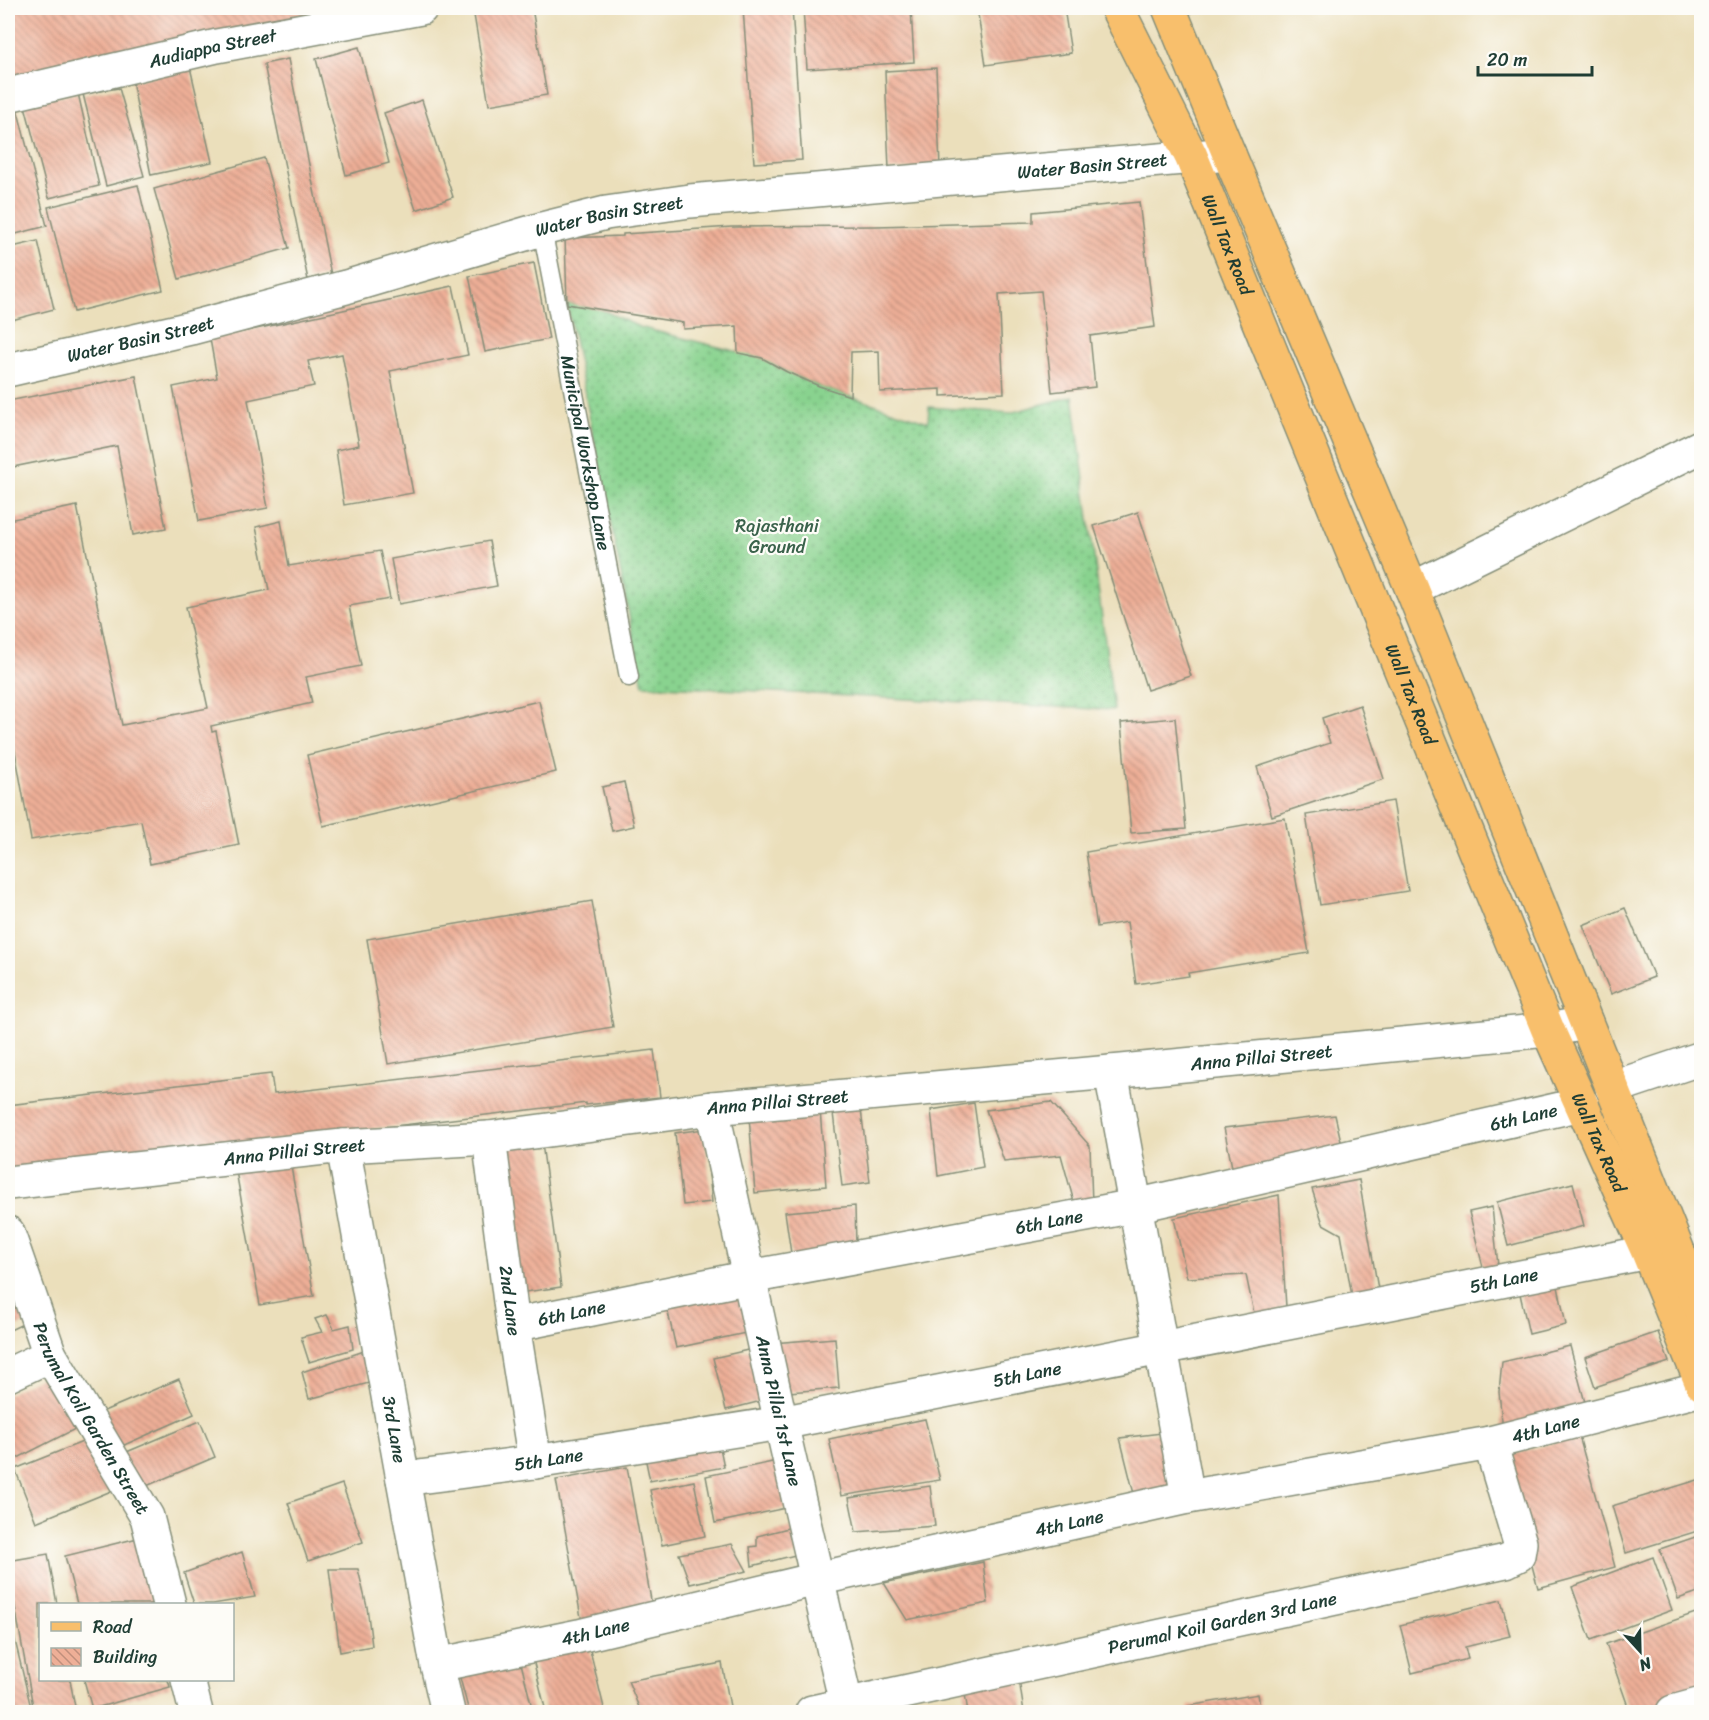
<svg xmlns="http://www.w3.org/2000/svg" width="1709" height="1720" font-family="Sriracha,sans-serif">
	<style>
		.grass { fill: url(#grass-dots); stroke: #548862; stroke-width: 1.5 }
		.building { fill: url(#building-back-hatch) }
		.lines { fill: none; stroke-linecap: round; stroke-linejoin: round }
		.lane-casing { stroke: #858e78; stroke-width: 21 }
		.street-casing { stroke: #858e78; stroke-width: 36 }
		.primary-casing { stroke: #858e78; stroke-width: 36 }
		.lane { stroke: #fff; stroke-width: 18 }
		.street { stroke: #fff; stroke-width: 33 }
		.primary { stroke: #f8bf6c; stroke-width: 33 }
		.labels { text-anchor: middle; stroke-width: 4.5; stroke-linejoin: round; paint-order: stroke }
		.street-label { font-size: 18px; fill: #1f3d34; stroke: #fdfcf7 }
		.park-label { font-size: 18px; fill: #3a624b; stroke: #fdfcf7 }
	</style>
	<defs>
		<pattern id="grass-dots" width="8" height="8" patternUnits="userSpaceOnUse" patternTransform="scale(1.5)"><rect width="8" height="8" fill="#89d38f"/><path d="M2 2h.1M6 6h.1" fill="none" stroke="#6fac76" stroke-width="1.8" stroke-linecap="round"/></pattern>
		<pattern id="building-back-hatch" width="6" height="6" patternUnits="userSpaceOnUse" patternTransform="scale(1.5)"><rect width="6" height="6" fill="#eeaf97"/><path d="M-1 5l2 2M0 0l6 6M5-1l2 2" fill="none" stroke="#c0907c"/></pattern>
	</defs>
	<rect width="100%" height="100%" fill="#fdfcf7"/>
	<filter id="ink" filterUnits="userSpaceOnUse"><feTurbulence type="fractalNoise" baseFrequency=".0167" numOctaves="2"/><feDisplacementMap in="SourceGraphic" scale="12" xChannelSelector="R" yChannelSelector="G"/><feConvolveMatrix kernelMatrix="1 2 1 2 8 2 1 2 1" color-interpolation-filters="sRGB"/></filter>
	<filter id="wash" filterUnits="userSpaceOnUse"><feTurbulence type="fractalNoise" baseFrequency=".008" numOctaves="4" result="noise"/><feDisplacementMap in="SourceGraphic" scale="24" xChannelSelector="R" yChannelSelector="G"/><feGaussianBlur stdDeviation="1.35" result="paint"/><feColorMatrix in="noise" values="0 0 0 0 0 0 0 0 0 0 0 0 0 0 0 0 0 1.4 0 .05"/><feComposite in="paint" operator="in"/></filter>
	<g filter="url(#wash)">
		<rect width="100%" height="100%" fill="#ebdfbb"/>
		<polygon class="grass" points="567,304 600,309 639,327 762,358 787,372 819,386 928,422 929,407 1010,413 1073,396 1114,710 643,685"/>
		<g id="blocks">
			<g class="building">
				<polygon points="8,8 360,8 8,90"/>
				<polygon points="482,8 532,8 547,95 489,105 473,9"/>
				<polygon points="743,8 792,8 802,160 754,163"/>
				<polygon points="803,8 911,8 914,62 807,69"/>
				<polygon points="977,8 1064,8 1071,53 986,65"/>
				<polygon points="359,47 389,163 346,175 316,59"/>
				<polygon points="288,59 331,275 308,280 264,64"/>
				<polygon points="190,67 212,162 151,175 132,81"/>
				<polygon points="936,68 940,167 889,170 885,71"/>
				<polygon points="119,88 144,176 106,186 83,94"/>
				<polygon points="78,93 99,186 49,198 24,102"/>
				<polygon points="15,100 47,226 8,236 8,102"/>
				<polygon points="422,100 453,197 416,210 384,113"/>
				<polygon points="264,158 289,248 179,279 154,189"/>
				<polygon points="138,185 163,290 74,312 48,207"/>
				<polygon points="1139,202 1155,327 1090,336 1095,387 1052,392 1041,291 999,294 1004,393 941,396 941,389 880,392 879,351 851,352 850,396 819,386 787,372 762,358 738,353 737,326 683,329 683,323 567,304 565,238 623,236 623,234 732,227 876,226 1033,222 1033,212"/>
				<polygon points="38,241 54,309 8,321 8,248"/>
				<polygon points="534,263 549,339 485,352 469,276"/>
				<polygon points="453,286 468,355 390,371 413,493 344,505 336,450 359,445 342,354 308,361 314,386 248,400 268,508 199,521 173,387 217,378 210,339"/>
				<polygon points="136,376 166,528 133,535 117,446 8,468 8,401"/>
				<polygon points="77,506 122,725 208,708 186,607 269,590 256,527 281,521 289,566 380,551 390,599 349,606 361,666 306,677 312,703 211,726 212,732 216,731 239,845 150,864 141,821 31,840 8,712 8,520"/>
				<polygon points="1138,512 1191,676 1147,690 1094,526"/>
				<polygon points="489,541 497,586 399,604 391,559"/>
				<polygon points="539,701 556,772 323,826 307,755"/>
				<polygon points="1360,705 1384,779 1272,816 1257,767 1330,743 1322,718"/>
				<polygon points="1175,718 1186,829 1131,833 1121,723"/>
				<polygon points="624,782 634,826 612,831 602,787"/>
				<polygon points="1393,801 1408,891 1320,905 1306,815"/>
				<polygon points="1285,818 1309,953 1188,973 1189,976 1136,984 1127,922 1097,927 1086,852"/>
				<polygon points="592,901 613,1027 388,1064 367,939"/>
				<polygon points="1625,908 1654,977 1611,994 1583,925"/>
				<polygon points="654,1050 660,1097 586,1105 586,1103 11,1172 8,1148 8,1105 271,1074 274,1094"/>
				<polygon points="860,1101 870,1182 842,1186 832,1105"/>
				<polygon points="1051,1102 1090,1146 1092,1204 1074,1202 1061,1155 1004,1161 986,1110"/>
				<polygon points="974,1103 983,1167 938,1176 931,1110"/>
				<polygon points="820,1110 826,1186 755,1193 749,1116"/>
				<polygon points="1335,1115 1343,1150 1233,1172 1224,1128"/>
				<polygon points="704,1129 712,1202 683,1205 675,1133"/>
				<polygon points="542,1143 561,1287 518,1293 499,1149"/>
				<polygon points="290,1161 314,1296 260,1305 236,1171"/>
				<polygon points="1359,1180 1378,1289 1352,1296 1341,1234 1323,1224 1312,1189"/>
				<polygon points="1573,1183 1584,1226 1508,1246 1497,1202"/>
				<polygon points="1279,1195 1286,1307 1255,1318 1246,1275 1187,1278 1174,1218"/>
				<polygon points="855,1206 856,1245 792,1260 785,1212"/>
				<polygon points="1492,1207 1498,1266 1484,1271 1469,1212"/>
				<polygon points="1556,1277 1566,1325 1529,1334 1518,1285"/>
				<polygon points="744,1283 755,1331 676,1348 665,1299"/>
				<polygon points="8,1288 25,1323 8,1331"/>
				<polygon points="327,1315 334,1329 350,1325 353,1349 309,1362 301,1337 322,1332 315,1319"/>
				<polygon points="1658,1332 1669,1362 1595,1387 1585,1357"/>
				<polygon points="835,1338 839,1388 776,1393 772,1343"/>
				<polygon points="1570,1346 1587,1410 1503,1431 1499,1392 1502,1362"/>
				<polygon points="761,1347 773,1398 726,1410 713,1358"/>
				<polygon points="364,1351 369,1383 309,1399 302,1372"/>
				<polygon points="51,1372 79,1427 12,1461 8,1453 8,1394"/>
				<polygon points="179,1379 194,1414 113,1450 97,1414"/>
				<polygon points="925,1419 940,1480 841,1496 829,1439"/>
				<polygon points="200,1421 215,1457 137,1490 122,1454"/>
				<polygon points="1170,1432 1183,1490 1135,1498 1120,1438"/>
				<polygon points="1579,1436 1615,1567 1538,1588 1503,1457"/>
				<polygon points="95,1437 116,1489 36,1522 15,1469"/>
				<polygon points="718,1438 724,1467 650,1481 644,1452"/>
				<polygon points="777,1461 786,1508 715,1523 706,1476"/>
				<polygon points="627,1467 653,1611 582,1623 556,1480"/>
				<polygon points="1701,1479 1701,1530 1626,1553 1612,1506"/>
				<polygon points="694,1481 705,1536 662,1545 650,1490"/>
				<polygon points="342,1484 363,1542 308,1561 288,1503"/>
				<polygon points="930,1486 935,1526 856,1532 849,1498"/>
				<polygon points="792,1527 799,1554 752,1566 750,1547 757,1546 757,1536"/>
				<polygon points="1701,1535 1701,1591 1678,1599 1660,1549"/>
				<polygon points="146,1536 162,1604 77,1604 65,1556"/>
				<polygon points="732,1544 747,1571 690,1584 679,1554"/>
				<polygon points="242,1552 255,1597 213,1604 194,1604 184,1573"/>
				<polygon points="48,1554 57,1604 40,1604 40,1680 70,1680 76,1712 34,1712 8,1568 8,1561"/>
				<polygon points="1653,1557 1672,1610 1591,1640 1572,1587"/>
				<polygon points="983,1562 988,1603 907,1620 884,1583"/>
				<polygon points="329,1569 358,1569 367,1607 372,1646 340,1652"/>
				<polygon points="1501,1600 1510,1636 1465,1647 1468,1659 1412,1673 1400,1625"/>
				<polygon points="1701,1611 1701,1693 1645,1712 1630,1712 1606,1644"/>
				<polygon points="14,1636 32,1712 8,1712 8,1638"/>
				<polygon points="588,1642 605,1712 546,1712 532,1655"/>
				<polygon points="520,1659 533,1712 469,1712 459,1674"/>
				<polygon points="722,1663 731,1712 641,1712 628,1681"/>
				<polygon points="1018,1673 1024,1712 968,1712 963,1682"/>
				<polygon points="84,1680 168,1680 170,1687 92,1709"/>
				<polygon points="1258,1694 1261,1712 1189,1712 1188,1706"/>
			</g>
		</g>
	</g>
	<g filter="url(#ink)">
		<use href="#blocks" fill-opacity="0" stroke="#858e78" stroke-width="1.5"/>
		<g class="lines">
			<defs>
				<g id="lane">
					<path id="s1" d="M542,229L629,677"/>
				</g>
				<g id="street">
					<path id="s2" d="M8,95L217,46L421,8"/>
					<path id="s3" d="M8,370L191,328L346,287L542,229L606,213L690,201L1229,154"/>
					<polyline points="1412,589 1702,446"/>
					<polyline points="1111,1072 1188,1497"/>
					<polyline points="1612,1088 1702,1058"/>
					<path id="s4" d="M712,1108L781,1423L848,1712"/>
					<path id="s5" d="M489,1138L513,1325L535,1462"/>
					<path id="s6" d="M343,1146L403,1479L437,1665L448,1712"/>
					<path id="s7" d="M8,1183L343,1146L489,1138L712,1108L1111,1072L1548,1030L1586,1023"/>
					<path id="s8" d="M8,1233L50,1355L147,1517L169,1604"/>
					<path id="s9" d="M513,1325L750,1277L1135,1206L1582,1104"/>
					<polyline points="8,1375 50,1355"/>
					<path id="s10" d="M403,1479L535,1462L781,1423L1648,1252"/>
					<path id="s11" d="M437,1665L579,1636L817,1579L1188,1497L1490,1443L1702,1389"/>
					<polyline points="188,1680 196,1712"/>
					<path id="s12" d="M812,1712L1506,1561L1518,1555L1520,1543L1490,1443"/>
					<polyline points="1673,1712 1702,1704"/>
				</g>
				<g id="primary">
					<path id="s13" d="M1117,8L1191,156L1548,1030L1648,1252L1702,1384"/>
					<polyline points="1169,8 1229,154 1412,589 1702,1311"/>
				</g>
			</defs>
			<use href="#lane" class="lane-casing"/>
			<use href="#street" class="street-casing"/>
			<use href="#primary" class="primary-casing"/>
			<use href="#lane" class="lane"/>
			<use href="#street" class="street"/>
			<use href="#primary" class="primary"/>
		</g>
	</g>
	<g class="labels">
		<g class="street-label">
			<text dy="6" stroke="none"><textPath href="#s2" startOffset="210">Audiappa Street</textPath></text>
			<text dy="6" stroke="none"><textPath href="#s3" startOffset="1107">Water Basin Street</textPath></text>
			<text dy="6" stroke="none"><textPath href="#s3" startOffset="621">Water Basin Street</textPath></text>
			<text dy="6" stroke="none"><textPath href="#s13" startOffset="261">Wall Tax Road</textPath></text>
			<text dy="6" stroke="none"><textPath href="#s3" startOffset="136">Water Basin Street</textPath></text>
			<text dy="6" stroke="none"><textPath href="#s1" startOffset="228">Municipal Workshop Lane</textPath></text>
			<text dy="6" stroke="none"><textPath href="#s13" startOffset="747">Wall Tax Road</textPath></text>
			<text dy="6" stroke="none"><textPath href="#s7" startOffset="1260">Anna Pillai Street</textPath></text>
			<text dy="6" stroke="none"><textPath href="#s7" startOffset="774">Anna Pillai Street</textPath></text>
			<text dy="6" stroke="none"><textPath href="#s9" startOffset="1032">6th Lane</textPath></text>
			<text dy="6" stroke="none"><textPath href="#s13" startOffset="1233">Wall Tax Road</textPath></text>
			<text dy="6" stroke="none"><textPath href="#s7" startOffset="288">Anna Pillai Street</textPath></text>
			<text dy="6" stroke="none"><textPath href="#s9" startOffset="546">6th Lane</textPath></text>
			<text dy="6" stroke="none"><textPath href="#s10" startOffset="1119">5th Lane</textPath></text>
			<text dy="6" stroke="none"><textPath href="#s5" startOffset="164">2nd Lane</textPath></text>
			<text dy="6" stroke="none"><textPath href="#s9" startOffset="60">6th Lane</textPath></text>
			<text dy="6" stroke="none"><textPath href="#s10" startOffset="633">5th Lane</textPath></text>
			<text dy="6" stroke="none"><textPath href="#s4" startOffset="310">Anna Pillai 1st Lane</textPath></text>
			<text dy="6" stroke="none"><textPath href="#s8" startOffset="204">Perumal Koil Garden Street</textPath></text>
			<text dy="6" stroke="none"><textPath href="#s6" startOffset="288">3rd Lane</textPath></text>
			<text dy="6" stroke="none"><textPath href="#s11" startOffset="1134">4th Lane</textPath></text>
			<text dy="6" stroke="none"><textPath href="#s10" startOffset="147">5th Lane</textPath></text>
			<text dy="6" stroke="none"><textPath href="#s11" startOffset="648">4th Lane</textPath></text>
			<text dy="6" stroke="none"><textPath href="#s12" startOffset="420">Perumal Koil Garden 3rd Lane</textPath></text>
			<text dy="6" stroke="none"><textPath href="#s11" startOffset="162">4th Lane</textPath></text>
		</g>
		<g class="park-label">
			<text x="777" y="532">Rajasthani<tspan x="777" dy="21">Ground</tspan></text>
		</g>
	</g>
	<rect width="1709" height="1720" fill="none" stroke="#fdfcf7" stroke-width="30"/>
	<rect x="39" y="1603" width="195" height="78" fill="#fdfcf7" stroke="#a4b0a9" stroke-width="1.5"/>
	<rect x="51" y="1622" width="30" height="9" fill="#f8bf6c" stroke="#a4b0a9" stroke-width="1.5"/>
	<text x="93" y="1633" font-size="18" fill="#1f3d34">Road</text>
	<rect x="51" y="1648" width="30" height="18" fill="url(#building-back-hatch)" stroke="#a4b0a9" stroke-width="1.5"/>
	<text x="93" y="1663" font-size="18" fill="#1f3d34">Building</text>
	<g transform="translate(1640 1651) rotate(158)" stroke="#fdfcf7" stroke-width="4.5" paint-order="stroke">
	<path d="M0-4.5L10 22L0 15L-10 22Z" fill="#1f3d34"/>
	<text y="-9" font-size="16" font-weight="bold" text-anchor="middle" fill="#1f3d34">N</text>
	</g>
	<path d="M1478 66v9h114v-9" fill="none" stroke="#1f3d34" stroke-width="3"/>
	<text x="1487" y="66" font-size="18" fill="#1f3d34" stroke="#fdfcf7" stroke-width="4.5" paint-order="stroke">20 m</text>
</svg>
